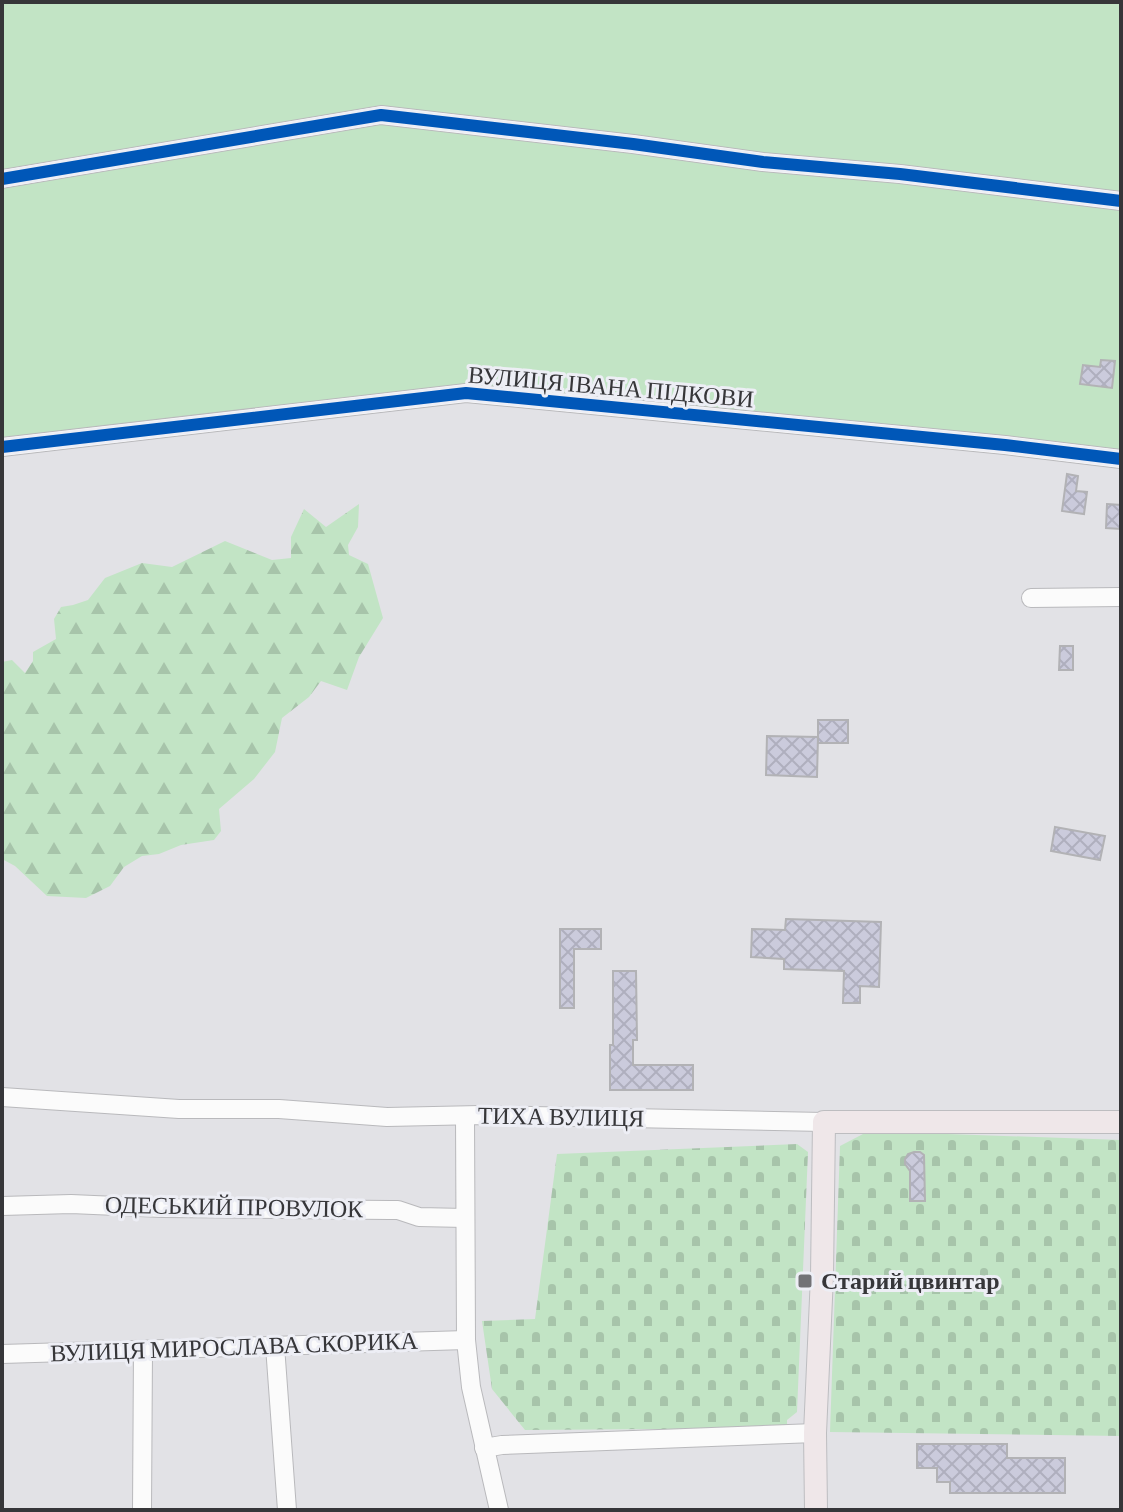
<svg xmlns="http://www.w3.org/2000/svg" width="1123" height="1512" font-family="'Crimson Pro',serif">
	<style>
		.forest { fill: url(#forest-firs) }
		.cemetery { fill: url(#cemetery-stones) }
		.green { fill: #c2e4c5 }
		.building { fill: url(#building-cross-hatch); stroke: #b2b2b5; stroke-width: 2 }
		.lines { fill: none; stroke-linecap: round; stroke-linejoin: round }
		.minor-casing { stroke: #b9b9bc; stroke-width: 20 }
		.major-casing { stroke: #bdbdc0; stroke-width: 24 }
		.minor { stroke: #fbfbfb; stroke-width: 18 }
		.major { stroke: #efe7e9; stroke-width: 22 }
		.cycleway-casing { stroke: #edeef5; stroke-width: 17 }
		.cycleway { stroke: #0057b8; stroke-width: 12 }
		.poi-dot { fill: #727276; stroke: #edeef5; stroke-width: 3 }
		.labels { text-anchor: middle; stroke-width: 6; stroke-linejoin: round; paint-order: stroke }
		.street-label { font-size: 24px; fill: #363639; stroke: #edeef5 }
		.poi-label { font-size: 24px; font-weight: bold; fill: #363639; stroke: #edeef5; text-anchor: start }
	</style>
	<defs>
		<pattern id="forest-firs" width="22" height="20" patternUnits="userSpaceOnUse" patternTransform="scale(2)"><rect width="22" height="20" fill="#c2e4c5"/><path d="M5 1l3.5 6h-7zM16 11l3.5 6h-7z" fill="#a7c4aa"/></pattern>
		<pattern id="cemetery-stones" width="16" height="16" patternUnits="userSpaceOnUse" patternTransform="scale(2)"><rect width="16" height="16" fill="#c2e4c5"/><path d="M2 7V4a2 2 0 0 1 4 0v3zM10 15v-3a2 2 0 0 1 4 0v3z" fill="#a7c4aa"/></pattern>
		<pattern id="building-cross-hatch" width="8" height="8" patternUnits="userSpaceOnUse" patternTransform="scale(2)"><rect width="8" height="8" fill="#cbcbdc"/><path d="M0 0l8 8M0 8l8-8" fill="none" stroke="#afafbe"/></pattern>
	</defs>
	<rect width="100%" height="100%" fill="#e2e2e6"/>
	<polygon class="forest" points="359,504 358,527 348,545 349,555 368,564 383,618 359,657 347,690 321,681 309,697 282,718 275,752 254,779 219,809 221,831 214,840 181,845 159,854 142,856 124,867 110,886 86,898 47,896 15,866 2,859 2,662 12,660 25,673 33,661 33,652 56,639 54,619 61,607 73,605 88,600 105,578 142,563 172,567 225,541 272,560 291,558 291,537 304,509 326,527"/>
	<g class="cemetery">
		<polygon points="920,1133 1121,1140 1121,1436 830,1432 840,1146 863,1134"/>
		<polygon points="797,1144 808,1152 797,1412 787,1420 787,1428 525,1430 492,1389 482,1321 535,1319 557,1154"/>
	</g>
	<polygon class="green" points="2,2 1121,2 1121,452 469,386 2,441"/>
	<g class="building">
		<polygon points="1101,360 1115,361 1112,388 1080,384 1083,365 1100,367"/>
		<polygon points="1067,474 1078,476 1076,491 1087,492 1084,514 1062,511"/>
		<polygon points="1107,504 1121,505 1121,529 1106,528"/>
		<polygon points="1060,646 1073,646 1073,670 1059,670"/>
		<rect x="818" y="720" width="30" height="23"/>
		<polygon points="767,736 818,737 817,777 766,775"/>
		<polygon points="1055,827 1105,836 1100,860 1051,851"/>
		<polygon points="786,919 881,922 879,987 860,986 860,1003 843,1003 844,971 784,969 784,959 751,957 752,929 785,930"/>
		<polygon points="560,929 601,929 601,949 574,949 574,1008 560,1008"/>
		<polygon points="613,971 636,971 637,1040 633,1040 633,1065 693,1065 693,1090 610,1090 610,1045 613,1045"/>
		<polygon points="914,1152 920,1152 924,1155 925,1201 910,1201 910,1171 905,1164 905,1159 908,1154"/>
		<polygon points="917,1444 1007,1444 1007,1458 1065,1458 1065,1493 950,1493 950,1482 937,1482 937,1468 917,1468"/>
	</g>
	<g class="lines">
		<defs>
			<g id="minor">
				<polyline points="2,179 381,115 633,144 763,162 900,174 1121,201"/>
				<polyline points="2,447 466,393 1005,445 1121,459"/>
				<polyline points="1031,598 1121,597"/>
				<polyline points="2,1097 179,1109 279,1109 387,1117 480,1115 824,1122"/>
				<polyline points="465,1116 466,1340 471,1387 499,1510"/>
				<polyline points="2,1206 71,1204 162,1208 390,1210 398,1210 419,1217 465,1218"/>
				<polyline points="275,1346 287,1510"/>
				<polyline points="2,1354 466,1340"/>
				<polyline points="484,1448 502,1445 815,1433"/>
				<polyline points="142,1510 143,1350"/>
			</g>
			<polyline id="major" points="816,1510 815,1433 822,1276 824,1122 1121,1122"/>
		</defs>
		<use href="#minor" class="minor-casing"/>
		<use href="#major" class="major-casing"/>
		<use href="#minor" class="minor"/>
		<use href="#major" class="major"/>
		<defs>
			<g id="cycleway">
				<polyline points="2,179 381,115 633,144 763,162 900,174 1121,201"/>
				<polyline points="2,447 466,393 1005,445 1121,459"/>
			</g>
		</defs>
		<use href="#cycleway" class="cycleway-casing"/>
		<use href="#cycleway" class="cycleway"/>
	</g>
	<rect class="poi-dot" x="797" y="1273" width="16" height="16" rx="4"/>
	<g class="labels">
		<g class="street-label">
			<text transform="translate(611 387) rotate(5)" y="8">ВУЛИЦЯ ІВАНА ПІДКОВИ</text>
			<text transform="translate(561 1117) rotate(1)" y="8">ТИХА ВУЛИЦЯ</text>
			<text transform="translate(234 1207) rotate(1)" y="8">ОДЕСЬКИЙ ПРОВУЛОК</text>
			<text transform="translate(234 1347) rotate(-2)" y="8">ВУЛИЦЯ МИРОСЛАВА СКОРИКА</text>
		</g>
		<g class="poi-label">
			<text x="821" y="1289">Старий цвинтар</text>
		</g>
	</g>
	<rect width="1123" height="1512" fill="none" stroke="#363639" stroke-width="8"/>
</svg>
